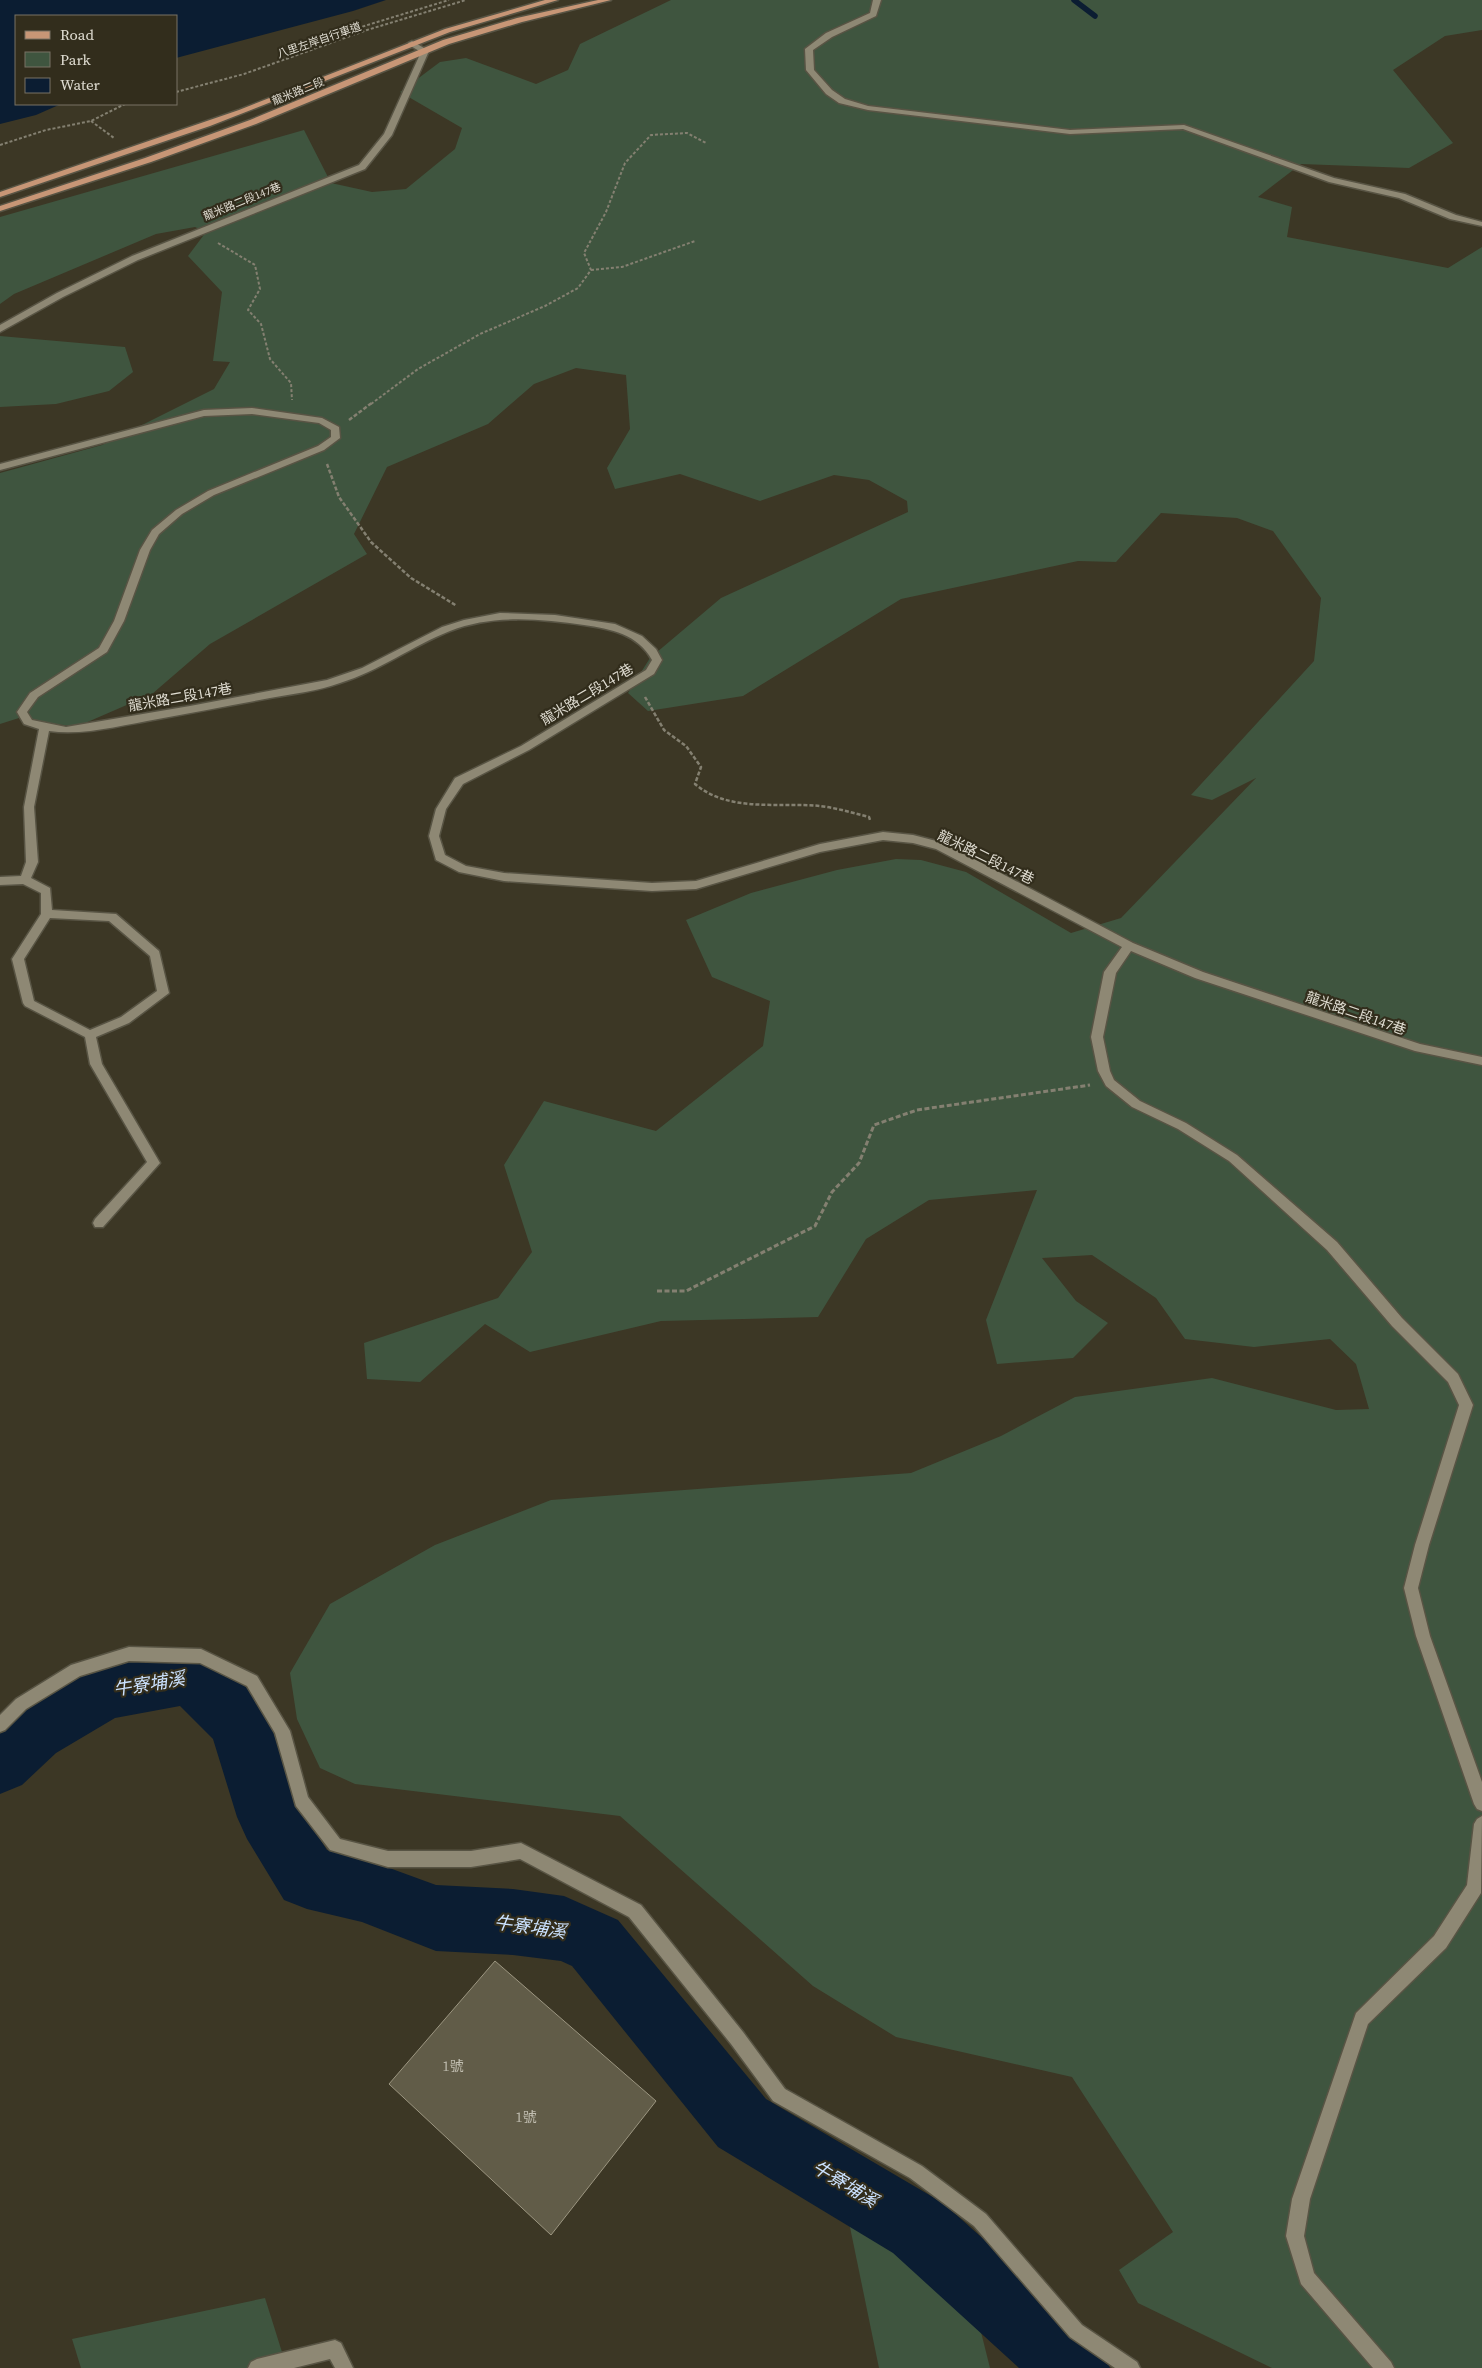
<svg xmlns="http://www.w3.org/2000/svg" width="1482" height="2368" font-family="'Source Serif 4','Noto Sans TC',serif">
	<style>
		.green { fill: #3f553f }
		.water { fill: #0b1d32 }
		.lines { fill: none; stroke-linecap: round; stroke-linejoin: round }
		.stream { stroke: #0b1d32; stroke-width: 5.5 }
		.river { fill: #0b1d32; fill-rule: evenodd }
		.building { fill: #615c48; stroke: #9c9681 }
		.minor-casing { stroke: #585444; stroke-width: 3 }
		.major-casing { stroke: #585444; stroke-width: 3 }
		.path-far2 { stroke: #848071; stroke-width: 2; stroke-dasharray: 3 2; stroke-linecap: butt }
		.path-far1 { stroke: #848071; stroke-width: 2.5; stroke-dasharray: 4 2; stroke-linecap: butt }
		.path { stroke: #848071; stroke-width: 3; stroke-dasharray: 5 2.5; stroke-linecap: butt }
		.minor { fill: #8e8874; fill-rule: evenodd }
		.major { fill: #c79676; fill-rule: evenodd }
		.labels { text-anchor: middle; stroke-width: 4.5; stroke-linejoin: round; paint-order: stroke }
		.far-street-label { font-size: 11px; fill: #e0ddd2; stroke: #322d1c }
		.street-label { font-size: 14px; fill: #e0ddd2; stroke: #322d1c }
		.near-number-label { font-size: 14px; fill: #c0bdb0 }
		.near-water-label { font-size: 18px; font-style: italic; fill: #cbe2ff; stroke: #322d1c }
	</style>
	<rect width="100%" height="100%" fill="#3c3725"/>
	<g class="green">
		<polygon points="671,0 1482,0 1482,30 1445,36 1393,70 1453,143 1409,168 1301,164 1258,197 1292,207 1287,237 1448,268 1482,247 1482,2368 1272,2368 1138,2303 1119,2270 1173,2232 1072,2077 896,2037 813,1986 620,1816 355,1784 320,1768 297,1719 290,1673 330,1604 435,1545 551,1500 911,1473 1001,1436 1075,1397 1212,1378 1336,1410 1369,1409 1356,1364 1330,1339 1254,1347 1185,1339 1156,1298 1092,1255 1042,1258 1076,1301 1108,1323 1073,1358 997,1364 986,1320 1037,1190 929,1200 866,1239 818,1317 661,1321 530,1352 485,1324 420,1382 367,1379 364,1343 498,1298 532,1252 504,1165 544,1101 656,1131 763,1046 770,1001 712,977 686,920 751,893 837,870 896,859 921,860 966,872 1071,933 1121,918 1256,778 1212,800 1191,795 1314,661 1321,598 1273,531 1237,518 1161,513 1116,562 1078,561 901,599 743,696 648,711 628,693 650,658 721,598 908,512 907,501 869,480 834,475 760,501 680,474 615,489 607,468 630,429 626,375 576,368 534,384 488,424 387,467 354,534 367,554 210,644 152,694 76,727 19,718 0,724 0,473 102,445 214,389 230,362 213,361 222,292 188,256 206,232 195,227 156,234 14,294 0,304 0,217 304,130 331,183 372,192 406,189 455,149 462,128 400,92 440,62 466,58 536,84 568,70 580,44"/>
		<polygon points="0,336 125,347 133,372 109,391 56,404 0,407"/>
		<polygon points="874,2190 961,2252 990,2368 879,2368 844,2198"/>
		<polygon points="265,2298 287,2368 81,2368 72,2339"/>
	</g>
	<polygon class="water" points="0,0 386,0 353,11 176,58 176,16 16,16 16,104 61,104 36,115 0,124"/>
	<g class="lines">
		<polyline class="stream" points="1074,0 1095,16"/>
		<path class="river" d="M191,1648L212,1656L261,1701L270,1722L296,1802L327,1850L362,1858L436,1885L513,1889L564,1896L618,1920L766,2099L943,2203L1099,2342L1110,2368H1019L893,2253L718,2147L572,1966L561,1961L513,1955L436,1951L362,1922L307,1909L284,1900L247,1839L237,1817L213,1739L180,1706L115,1718L56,1753L22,1785L0,1794V1723C23,1701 73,1673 103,1663C131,1654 163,1653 191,1648Z"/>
	</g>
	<polygon class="building" points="495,1961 656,2101 551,2235 389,2084"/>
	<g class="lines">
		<defs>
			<g id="minor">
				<polygon points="873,0 881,0 876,16 832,37 813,50 814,70 832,90 845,99 868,106 1070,130 1184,125 1334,178 1405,194 1456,215 1482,222 1482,226 1450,219 1399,198 1329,182 1183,129 1070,134 868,110 839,103 826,94 806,70 805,49 826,33 870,13"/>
				<polygon points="412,41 429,51 392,135 365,169 138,260 63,297 0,332 0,325 57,293 132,256 359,165 384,134 421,52 409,45 408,43"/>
				<path d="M252,408L322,418L339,427L340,438L324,450L214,495L182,514L159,534L150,550L124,621L107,652L38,697L27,712L32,720L66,727L190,706L327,680L362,668L442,627L464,620L500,613L555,615L615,624L642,636L656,649L662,660L654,674L529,750L463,784L446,809L439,836L445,855L466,866L504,873L652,883L696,881L820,844L883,832L913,835L944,843L1133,943L1203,972L1420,1044L1482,1057V1065L1415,1051L1195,978L1131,951L1116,973L1103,1037L1110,1071L1114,1080L1140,1101L1186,1123L1237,1155L1337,1242L1402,1318L1458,1374L1473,1405L1429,1545L1418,1588L1430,1636L1482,1782V1811L1477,1809L1474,1804L1416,1636L1404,1588L1415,1545L1459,1405L1448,1382L1392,1326L1327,1250L1229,1161L1178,1129L1132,1107L1106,1086L1098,1071L1091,1037L1104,972L1122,947L936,849L913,843L883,840L820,852L696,889L652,891L504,881L459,872L436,860L429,836L436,809L455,778L521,746L646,670L652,660C638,634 611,629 584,625C540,619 493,614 450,631C412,646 379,671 340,683C318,691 293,694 270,698C233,705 195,712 158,719C123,725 84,736 49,731L34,807L38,862L31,878L50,888L52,910L116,914L159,951L169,993L129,1023L96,1037L102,1064L160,1163L103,1227H95L93,1223L95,1219L147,1162L90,1064L85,1037L25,1006L23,1003L12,959L41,914V893L23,884L0,885V877L21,876L26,862L24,807L39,729L24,724L17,712L30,693L99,648L114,621L140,550L152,530L176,510L208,491L318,446L331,437V430L319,423L252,414L204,416L0,470V464L204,410ZM50,918L109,921L150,956L157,991L121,1017L90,1030L34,1001L24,959Z"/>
				<polygon points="129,1647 201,1649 257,1676 290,1731 308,1797 340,1839 388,1851 471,1851 521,1843 641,1905 743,2032 785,2089 922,2166 986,2214 1082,2325 1137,2362 1140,2368 1115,2368 1070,2337 974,2226 910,2178 773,2101 731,2044 629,1917 520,1859 471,1867 388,1867 330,1850 296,1806 275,1733 247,1686 200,1663 129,1661 80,1676 26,1709 5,1730 0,1732 0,1715 16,1699 71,1665"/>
				<polygon points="1482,1816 1481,1893 1446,1948 1368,2024 1310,2199 1304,2236 1314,2273 1391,2362 1394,2368 1373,2368 1301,2284 1286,2236 1292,2199 1356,2013 1434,1936 1467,1885 1474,1824 1477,1819"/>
				<polygon points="335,2340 341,2343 353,2368 335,2368 330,2359 294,2368 248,2368 251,2362 257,2359"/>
			</g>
			<g id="major">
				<polygon points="545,0 558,0 450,32 210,126 0,197 0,192 239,110 445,29"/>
				<polygon points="598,0 611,0 522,22 449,44 256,124 151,162 0,211 0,206 145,158 250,120 443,40 517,18"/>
			</g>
		</defs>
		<use href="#minor" class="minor-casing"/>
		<use href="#major" class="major-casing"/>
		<g class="path-far2">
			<polyline points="348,31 449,0"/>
			<polyline points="176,92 244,74 367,30 466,0"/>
			<polyline points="91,121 114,138"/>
			<polyline points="0,145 46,130 91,121 125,104"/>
			<polyline points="218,243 255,265 260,289 248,310 261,324 270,359 291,383 292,400"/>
			<polyline points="591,270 622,267 695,241"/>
			<polyline points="371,404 418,369 480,334 545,306 578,288 591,270 584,253 606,212 625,163 651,135 687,133 706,143"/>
		</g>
		<g class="path-far1">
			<polyline points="349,420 373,402"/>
			<polyline points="327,464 339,497 371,542 411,578 457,606"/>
			<path d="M645,697L664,730L686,746L701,767L695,784C729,813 779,802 820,806C837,808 853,813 869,817L870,820"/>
		</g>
		<polyline class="path" points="657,1291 686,1291 815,1226 832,1192 859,1163 874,1125 917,1110 1090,1085"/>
		<use href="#minor" class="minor"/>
		<use href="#major" class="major"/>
	</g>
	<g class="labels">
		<g class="far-street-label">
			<text transform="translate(319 40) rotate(-19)" y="4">八里左岸自行車道</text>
			<text transform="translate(298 91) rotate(-22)" y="4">龍米路二段</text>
			<text transform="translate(242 201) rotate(-22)" y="4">龍米路二段147巷</text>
		</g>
		<g class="street-label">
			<text transform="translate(587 694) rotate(-31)" y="5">龍米路二段147巷</text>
			<text transform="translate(180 697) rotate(-10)" y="5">龍米路二段147巷</text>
			<text transform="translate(986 857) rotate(26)" y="5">龍米路二段147巷</text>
			<text transform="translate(1356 1013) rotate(19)" y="5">龍米路二段147巷</text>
		</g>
		<g class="near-number-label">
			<text x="453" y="2071">1號</text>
			<text x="526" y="2122">1號</text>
		</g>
		<g class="near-water-label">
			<text transform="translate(149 1684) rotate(-9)" y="6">牛寮埔溪</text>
			<text transform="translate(530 1927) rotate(8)" y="6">牛寮埔溪</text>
			<text transform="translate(845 2184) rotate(31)" y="6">牛寮埔溪</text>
		</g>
	</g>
	<rect x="15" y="15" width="162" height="90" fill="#322d1c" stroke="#787365"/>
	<rect x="25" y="31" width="25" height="8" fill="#c79676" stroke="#787365"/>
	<text x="60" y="40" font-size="15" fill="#e0ddd2">Road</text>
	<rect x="25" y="52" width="25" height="15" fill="#3f553f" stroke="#787365"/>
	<text x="60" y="65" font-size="15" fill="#e0ddd2">Park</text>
	<rect x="25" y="78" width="25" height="15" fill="#0b1d32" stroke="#787365"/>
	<text x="60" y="90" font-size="15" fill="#e0ddd2">Water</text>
</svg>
